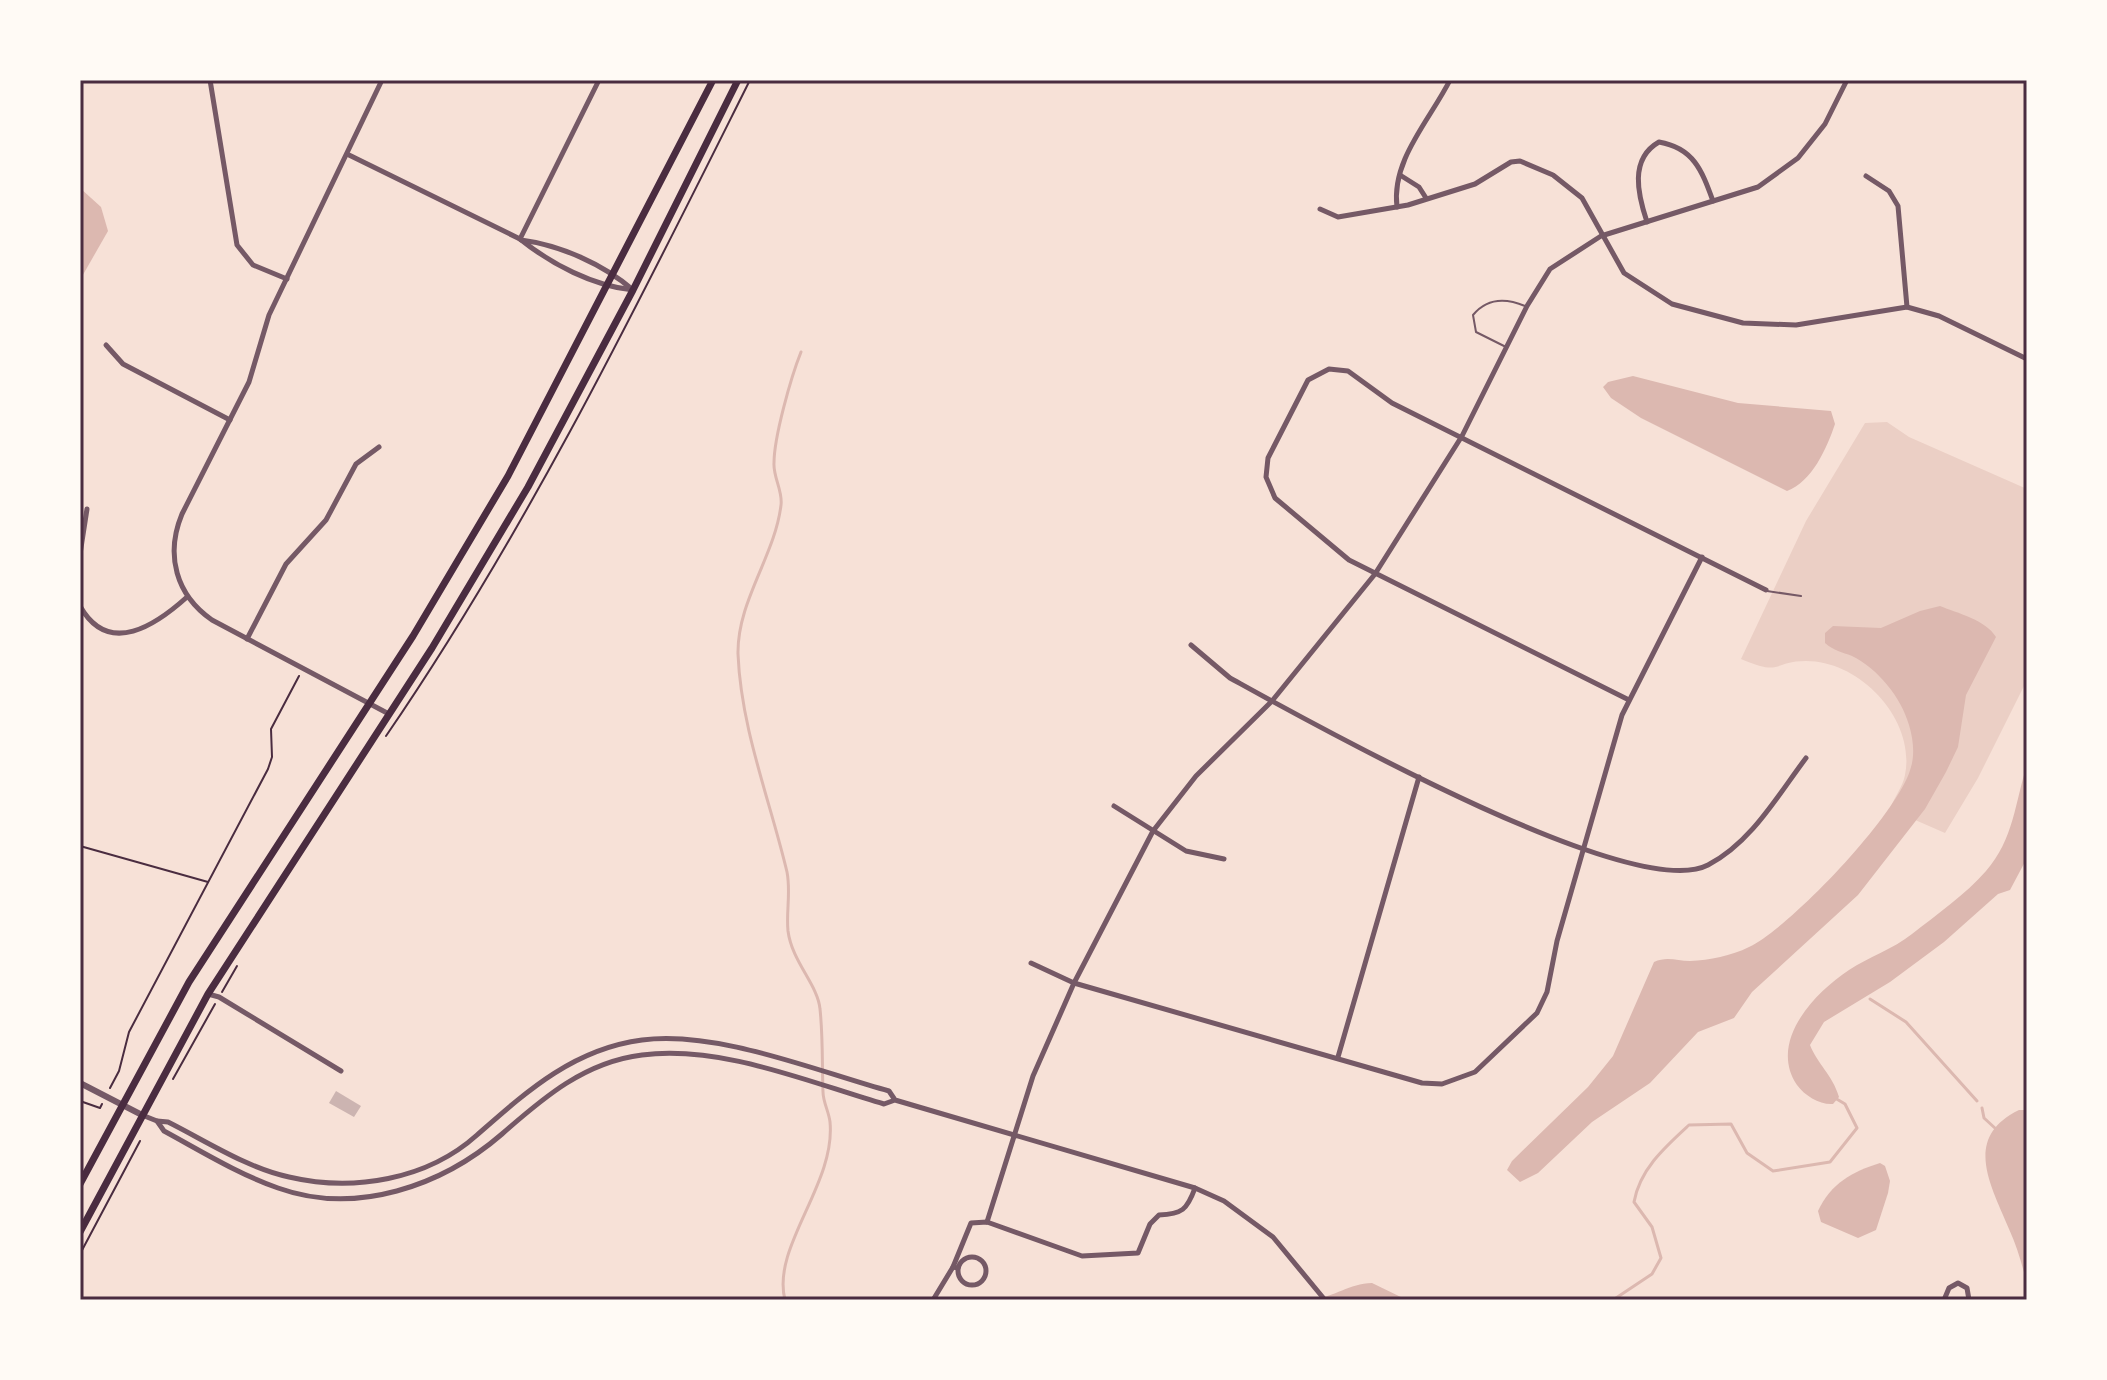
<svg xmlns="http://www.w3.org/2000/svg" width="2107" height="1380" font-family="Ubuntu,sans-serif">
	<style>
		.green { fill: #ebcfc5 }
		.water { fill: #dcb8b0 }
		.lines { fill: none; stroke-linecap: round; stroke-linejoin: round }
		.stream { stroke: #dcb8b0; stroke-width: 3 }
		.building { fill: #ccb4b1 }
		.path { stroke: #4a2c40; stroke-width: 2 }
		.service { stroke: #755966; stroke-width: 2 }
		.minor { stroke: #755966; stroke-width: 5 }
		.tertiary { stroke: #755966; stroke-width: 6 }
		.primary { stroke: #4a2c40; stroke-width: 7 }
		.neatline { fill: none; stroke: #4a2c40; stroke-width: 3 }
	</style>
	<rect width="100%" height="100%" fill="#f7e1d7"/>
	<path class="green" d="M1887,422L1909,437L2027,489V680L1978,778L1945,833L1890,809C1894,798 1903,786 1905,775C1916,720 1861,661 1806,661C1772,661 1783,677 1741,659L1806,521L1865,423Z"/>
	<g class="water">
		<polygon points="80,188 101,207 108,231 80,280"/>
		<path d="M1633,376L1738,403L1831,411L1835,424C1827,448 1812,482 1787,491L1641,418L1611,398L1603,387L1608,382Z"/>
		<path d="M1940,606C1957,613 1986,620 1996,637L1966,695L1958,747L1946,772L1925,809L1858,895L1752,992L1734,1018L1698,1032L1650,1083L1592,1122L1538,1173L1520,1182L1507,1170L1512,1161L1588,1087L1613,1056L1654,962C1667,956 1677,961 1690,961C1710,960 1731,956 1749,947C1791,927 1900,812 1911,767C1915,754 1913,738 1909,725C1901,697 1878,669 1852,656C1842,652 1834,651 1825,643V633L1833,626L1881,628L1920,611Z"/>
		<path d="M2027,765V858L2010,890L1998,894L1944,942L1890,982L1824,1022L1810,1045C1818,1065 1832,1074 1839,1097L1833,1104C1820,1105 1805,1096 1797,1085C1768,1042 1814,993 1849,970C1869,957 1893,949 1912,934C1936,915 1966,894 1986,871C2014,839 2015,802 2027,765Z"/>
		<path d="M2019,1110H2027V1283C2022,1265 2017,1246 2009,1229C1991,1185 1962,1138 2019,1110Z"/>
		<path d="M1880,1163L1885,1166L1890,1181L1888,1193L1876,1230L1858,1238L1821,1222L1818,1211C1831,1183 1852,1172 1880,1163Z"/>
		<path d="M1372,1283L1407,1300H1313C1335,1296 1349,1284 1372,1283Z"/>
	</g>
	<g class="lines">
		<g class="stream">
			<polyline points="1870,999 1906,1022 1977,1101"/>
			<polyline points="1982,1108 1984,1118 1996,1129"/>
			<path d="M785,1300C771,1247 836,1184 830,1122C829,1112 823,1102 823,1092C822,1065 823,1036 820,1009C818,985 792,962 788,931C786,912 791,892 787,872C770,800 741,729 738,654C737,601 775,556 781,505C783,491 773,477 774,463C774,437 791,377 801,352"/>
			<path d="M1613,1300L1652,1274L1661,1258L1652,1227L1634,1202C1640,1169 1665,1147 1689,1125L1731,1124L1747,1153L1773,1171L1830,1162L1857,1128L1845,1104L1835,1098"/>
		</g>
	</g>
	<polygon class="building" points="336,1091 361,1106 354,1117 329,1103"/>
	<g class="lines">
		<g class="path">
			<path d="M386,736C528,529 638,304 750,80"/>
			<polyline points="80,846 208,882"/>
			<polyline points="222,992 237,966"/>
			<polyline points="173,1079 215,1004"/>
			<polyline points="110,1088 119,1071 129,1032 268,769 272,757 271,729 299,676"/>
			<polyline points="80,1101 100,1108 102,1104"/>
			<polyline points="80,1254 140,1141"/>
		</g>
		<g class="service">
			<path d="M1506,347L1476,332L1473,315C1487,298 1506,298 1525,306"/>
			<polyline points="1767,591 1801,596"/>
		</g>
		<g class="minor">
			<polyline points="210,80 237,245 253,265 287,279"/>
			<path d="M382,80L269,315L249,382L182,514C165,555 176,595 212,620L389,714"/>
			<path d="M349,155L520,239C551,264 593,286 633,290"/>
			<polyline points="1400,175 1419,187 1426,198"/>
			<polyline points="1866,176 1889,191 1898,206 1907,307"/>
			<path d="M1397,207C1391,160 1430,120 1450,80"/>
			<polyline points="1320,209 1338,217 1408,205 1475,184 1511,162 1520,161 1553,175 1582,198 1624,273 1672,304 1743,323 1796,325 1907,307 1939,316 2027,359"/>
			<path d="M1647,222C1638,195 1629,159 1659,142C1694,148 1702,171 1713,201"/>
			<polyline points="520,239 599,80"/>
			<path d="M521,240C560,245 603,264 633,290"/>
			<polyline points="106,345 123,364 230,420"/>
			<polyline points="80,554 87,509"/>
			<path d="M80,606C109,658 157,624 187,597"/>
			<polyline points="247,639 286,564 326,520 356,464 379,447"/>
			<path d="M1191,645L1230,678C1308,721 1633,904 1708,865C1751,843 1778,795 1806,758"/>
			<polyline points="1629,700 1349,560 1275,498 1266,477 1268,458 1308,380 1329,369 1348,371 1392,403 1766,590"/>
			<polyline points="1114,806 1186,851 1224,859"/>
			<polyline points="1031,963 1074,983 1422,1083 1442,1084 1475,1072 1537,1013 1547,992 1557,941 1622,715 1702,557"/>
			<polyline points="208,994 219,997 341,1071"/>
			<polyline points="1338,1057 1419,777"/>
			<path d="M895,1100L884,1104C808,1082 722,1045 642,1055C585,1062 544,1097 502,1134C442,1186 356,1216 278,1188C238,1174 201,1151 164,1131L157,1121L168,1122C206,1141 247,1168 289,1177C353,1192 427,1180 477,1135C526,1092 573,1049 642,1040C717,1030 816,1071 889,1091L895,1100L1195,1188L1224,1201L1273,1237L1325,1300"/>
			<polyline points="142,1115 157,1121"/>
			<polyline points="987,1222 1033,1076 1074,983 1153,831 1196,776 1272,701 1375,574 1462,436 1527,306 1550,269 1601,236 1758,187 1798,158 1825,124 1847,80"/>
			<circle cx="972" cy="1271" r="14"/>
			<path d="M958,1268L953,1267L971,1223L987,1222L1082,1256L1138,1253L1150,1224L1159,1215C1182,1214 1187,1210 1195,1188"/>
			<polyline points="933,1300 953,1267"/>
			<polyline points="1944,1300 1949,1288 1958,1283 1967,1288 1969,1300"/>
		</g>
		<polyline class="tertiary" points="80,1083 142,1115"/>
		<g class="primary">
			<polyline points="80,1184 189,982 413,636 508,476 713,80"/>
			<polyline points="80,1232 208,994 432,648 528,487 633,290 738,80"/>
		</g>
	</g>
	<rect width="2107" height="1380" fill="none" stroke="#fffaf5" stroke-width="164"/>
	<rect x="82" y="82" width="1943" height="1216" class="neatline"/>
</svg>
